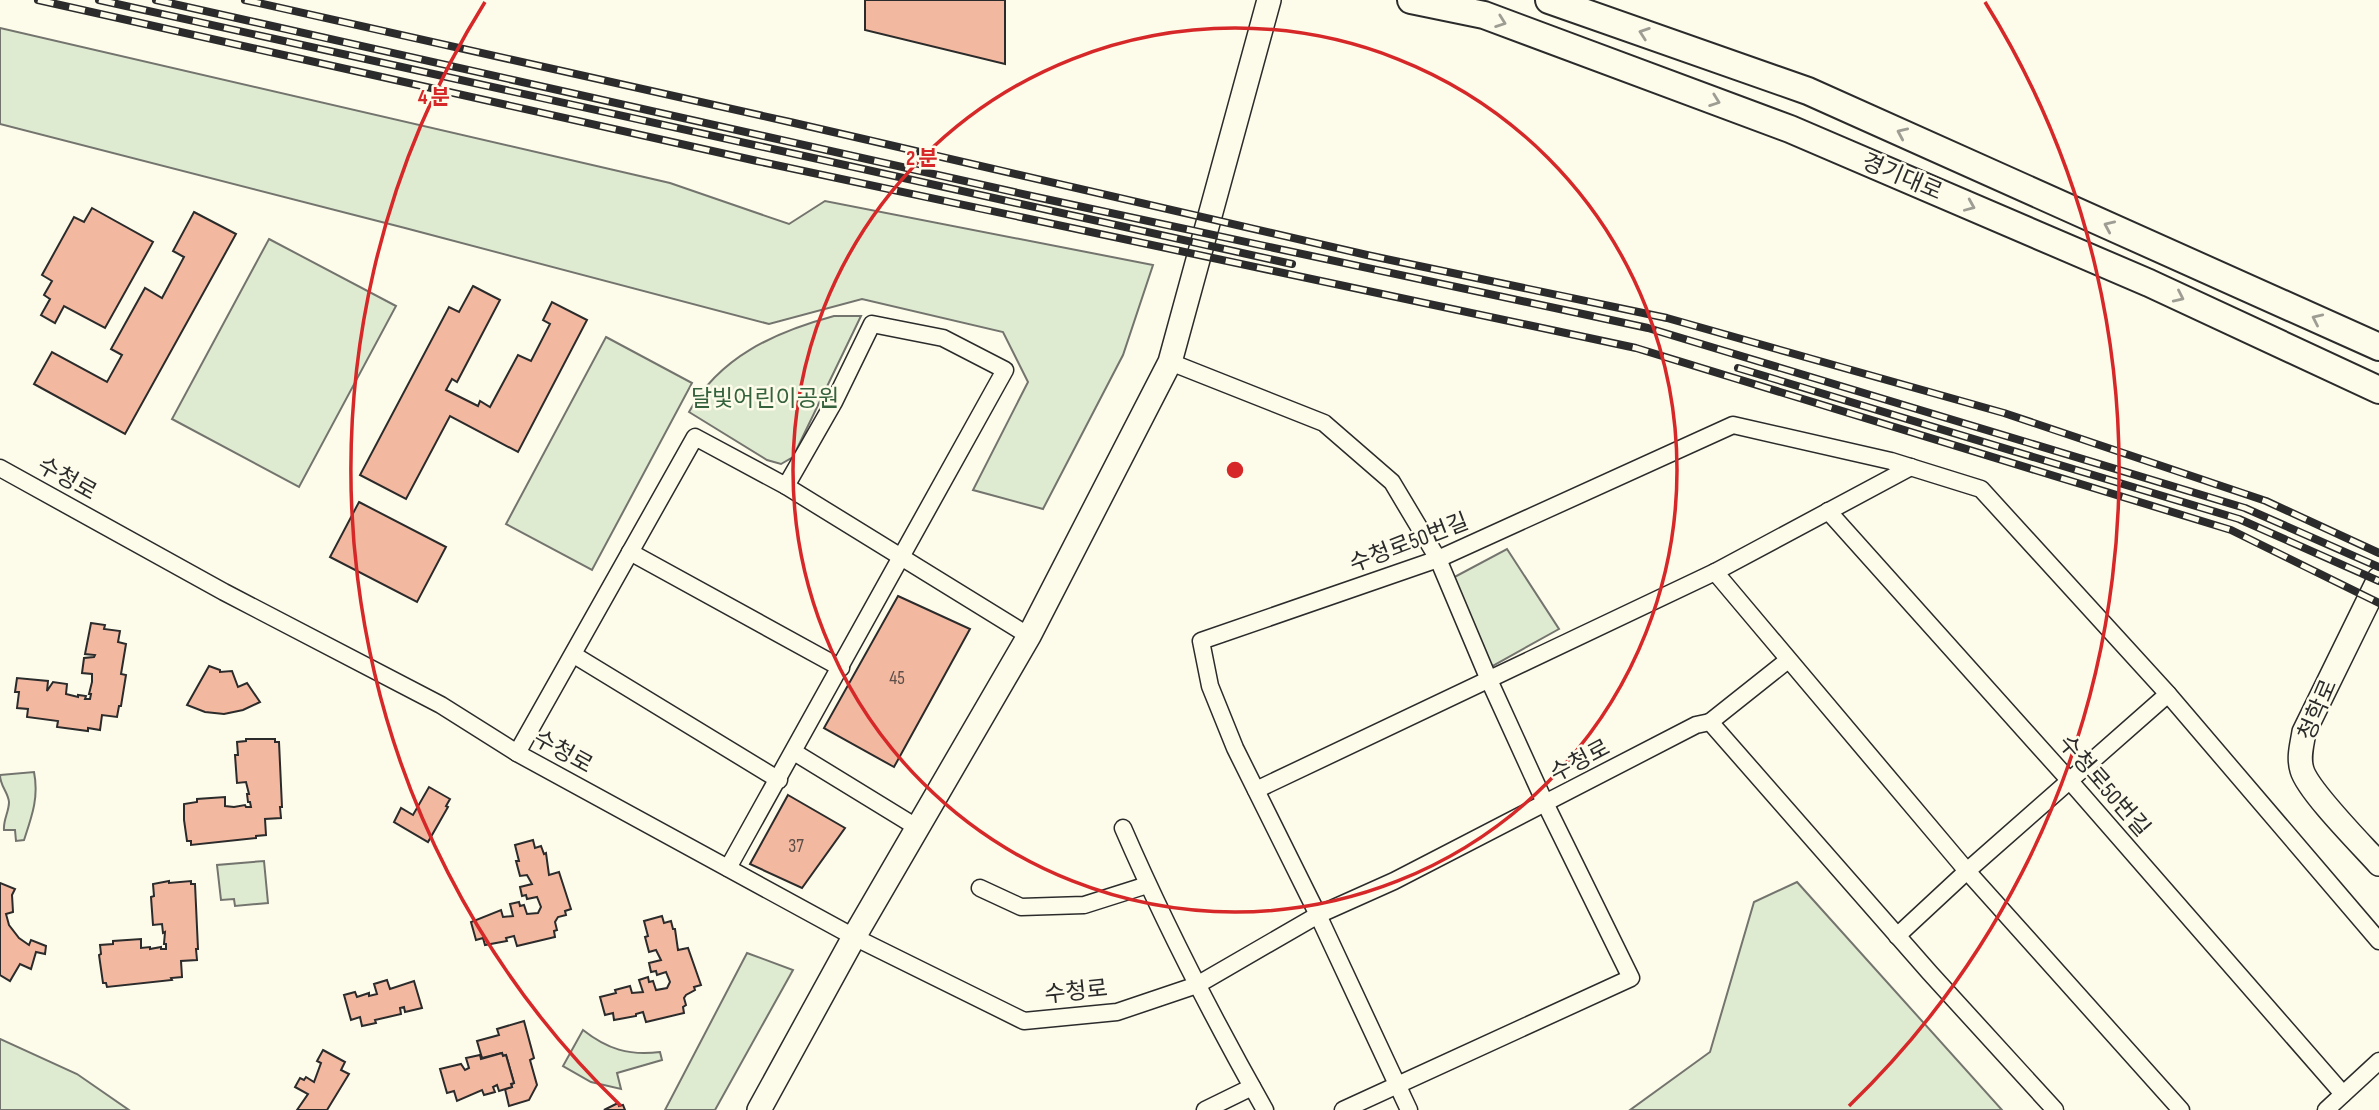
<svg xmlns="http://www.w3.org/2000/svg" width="2379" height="1110" font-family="'Sofia Sans Condensed','Noto Sans KR',sans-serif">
	<rect width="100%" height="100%" fill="#fdfbea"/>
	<!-- green -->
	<g fill="#deebd1" stroke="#74746e" stroke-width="2">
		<path d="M0,28l670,155 119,41 36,-23 328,64 -30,90 -80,154 -70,-19 55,-108 -25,-50 -141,-33 -93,25 -364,-96 -405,-104z"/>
		<path d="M269,239l127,67 -97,181 -127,-68z"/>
		<path d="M834,316h27l-68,141 -12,7 -14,-4 -78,-48c30,-55 86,-80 145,-96z"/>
		<path d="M606,337l86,46 -100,187 -86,-46z"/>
		<path d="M1507,549l52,80 -72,40 -40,-88z"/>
		<path d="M34,772c5,25 -2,44 -10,68l-8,1 -1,-11h-11c-1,-10 5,-18 5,-28 -1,-10 -9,-16 -9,-27z"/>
		<path d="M264,861l4,42 -33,3 -1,-7 -13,1 -4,-35z"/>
		<path d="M1797,882l205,228h-372l80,-58 44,-150z"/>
		<path d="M747,953l46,17 -78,140h-50z"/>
		<path d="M583,1030c24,19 46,26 77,22l2,8 -45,13 4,16 -30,-7 -28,-16z"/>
		<path d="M0,1039l77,35 52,36h-129z"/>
	</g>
	<!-- building -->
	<g fill="#f2b8a0" stroke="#2b2b2b" stroke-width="2">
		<path d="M865,0h140v64l-140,-34z"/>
		<path d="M92,208l61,34 -48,86 -41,-22 -9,17 -14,-8 9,-16 -6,-4 8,-14 -10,-6 32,-58 10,5z"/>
		<path d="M194,212l42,22 -111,200 -91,-50 18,-32 55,30 15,-27 -11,-6 34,-61 17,10 22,-41 -11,-6z"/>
		<path d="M473,286l27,14 -43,82 -5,-3 -6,11 32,16 2,-5 10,6 28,-52 13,6 19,-37 -7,-4 9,-18 35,18 -69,132 -68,-36 -44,83 -46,-24 89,-168 10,5z"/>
		<path d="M359,502l87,45 -29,55 -87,-45z"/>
		<path d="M898,596l72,33 -76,138 -70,-39z"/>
		<path d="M91,623l14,2 -1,4 16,2 -2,11 8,2 -5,30 5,1 -5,31h-2l-2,11 -15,-2 -2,15 -12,-2v3l-31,-4 1,-6 -31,-4 1,-8 -11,-1 2,-16h-4l2,-14 31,3 -1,10 6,-9 14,2 -1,10 12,3v-2l8,1 -1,3h5l1,-5h-2l3,-12v-8l-10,-1 2,-15 10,-1 1,-2 -10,-1z"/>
		<path d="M209,666l11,4v2l12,-1 6,16 9,-4 13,19 -17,8 -19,4 -19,-2 -18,-7z"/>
		<path d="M246,739h29v3h4l3,65h-2l1,11 -16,1 1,16 -10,1v2l-65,7v-4h-4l-3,-21v-16l13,-2v-3l28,-2v9l9,1 11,-2 1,2h5l-1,-5h-2l-1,-8h2l-3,-12 -9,1 -2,-28h3l-1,-13 9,-1z"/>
		<path d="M429,787l21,12 -4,7 2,1 -20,35 -34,-20 7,-14 12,7z"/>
		<path d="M788,795l57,33 -43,60 -52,-24z"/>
		<path d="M533,840l2,8 6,-2 3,8 2,-1 3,22 10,-3 12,37 -6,2 1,4 -8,2 -3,5 2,8 -3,1 1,6 -38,9 -3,-10 -8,2 1,3 -22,4 -2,-7 -7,2 -5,-18 30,-12 2,7 10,-1 -3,-12 9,-2 1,4 4,-1 3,9 11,-1 3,-6 -4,-10 -10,2 -1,-4 -4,1 -2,-9 12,-3 -5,-9 -7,1 -4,-15h3l-4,-16z"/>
		<path d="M169,881v2l22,-2v3h4l3,65h-2l1,11 -16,1 1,16 -11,1 1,2 -65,7 -1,-4h-3l-4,-28 2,-1 -1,-9 13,-1v-3l28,-2v9l9,-1v2l11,-2v2h5v-5h-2l1,-12 -2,1 -1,-9 -9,1 -2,-28 3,-1 -1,-12z"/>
		<path d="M0,883l15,6 -3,6 1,17 -7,2 3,11 10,13 10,7 2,-5 15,6 -1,8 -9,-2 -5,17 -11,-5 -10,17 -10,-6z"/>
		<path d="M662,916l2,7 7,-2 2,8h2l3,21 10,-2 13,37 -7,2 1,3 -9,5 -2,3 2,7 -3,2 1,6 -38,9 -3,-10 -7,2v2l-22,4 -1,-7 -8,2 -5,-18 16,-4 -1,-3 15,-4 2,7 11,-1 -4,-12 9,-3 1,5 4,-1 3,9 11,-2 3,-6 -4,-10 -9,3 -1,-4 -5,1 -2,-9 12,-3 -5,-10 -7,2 -4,-15 3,-1 -4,-15z"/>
		<path d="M387,980l3,9 24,-8 8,27 -17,4 -1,-5 -4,1 1,6 -26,6 1,3 -14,3 -2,-9 -9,3 -7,-25 11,-3 2,5 12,-4v3l8,-2 -3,-10z"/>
		<path d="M524,1021l10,37 -4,2 7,25 -8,15 -20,6 -4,-17 7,-2 -1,-3 3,-1 -8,-28 -3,1 -1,-3 -20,5 -5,-17 22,-6 -2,-6z"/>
		<path d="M323,1050l22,12 -4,8 8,4 -22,36h-30l11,-16 -13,-7 5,-9 4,2 2,-3 8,5 7,-19 -4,-2z"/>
		<path d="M502,1053l1,3 3,-1 8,28 -3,1 1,3 -13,4 -2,-6 -4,2 2,5 -11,3 -2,-5 -25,11 -3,-10 -7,2 -7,-24 21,-5 4,6 4,-2 -3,-10 14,-3 1,4z"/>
		<path d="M618,1103l1,3 4,-1 2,5h-21z"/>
	</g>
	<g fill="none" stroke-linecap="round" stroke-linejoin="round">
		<defs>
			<g id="street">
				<path d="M1170,362l154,61 68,59 46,77 51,121 57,125 85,173 -288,132"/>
				<path d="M0,468l224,124 217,113 76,48 337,184 170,84 93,-9 80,-27 121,-70 76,-34 302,-156 14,-3 220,251 125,137"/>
				<path d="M786,486l243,150"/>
				<path d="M1828,511l241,269 274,314"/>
				<path d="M630,552l211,116"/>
				<path d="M1715,572l252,299 214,239"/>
				<path d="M574,655l205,125"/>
				<path d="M1710,722l78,-62"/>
				<path d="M794,752l124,76"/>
				<path d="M517,753l178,-316 91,49 48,-84 38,-78 71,14 62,32 -277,498"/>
				<path d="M1256,790l459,-218 196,-105"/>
				<path d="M1123,828c42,97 90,190 142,282"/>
				<path d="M980,888l41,19 63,-2 63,-20"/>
				<path d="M1897,936l70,-65 201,-177"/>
				<path d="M1205,1110l47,-23"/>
				<path d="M1409,1110l-91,-195 -83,-167 -25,-62 -9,-45 237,-82 295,-134 158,36 90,28 187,205 211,247"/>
				<path d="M2326,1110l53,-49"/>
			</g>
			<g id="secondary">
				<path d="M2379,579l-75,153c-2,13 -6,25 -2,38 6,21 60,75 77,94"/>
				<path d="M759,1110l95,-173 175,-301 141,-274 99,-362"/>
			</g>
			<g id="primary">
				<path d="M1411,0l73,15 306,114 359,154 230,107"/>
				<path d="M1549,0l259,91 571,256"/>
			</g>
		</defs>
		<!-- street casing -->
		<use href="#street" stroke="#2b2b2b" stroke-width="19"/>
		<!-- secondary casing -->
		<use href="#secondary" stroke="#2b2b2b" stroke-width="26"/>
		<!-- primary casing -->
		<use href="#primary" stroke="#2b2b2b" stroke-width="30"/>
		<!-- street -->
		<use href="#street" stroke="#fdfbea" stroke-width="16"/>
		<!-- secondary -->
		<use href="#secondary" stroke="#fdfbea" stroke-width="23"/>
		<!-- primary -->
		<use href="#primary" stroke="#fdfbea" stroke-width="26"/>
		<defs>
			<g id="rail">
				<path d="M38,0l719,161 879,187 595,182 148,73"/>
				<path d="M99,0l1193,264"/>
				<path d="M156,0l880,197 612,131 597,180 134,59"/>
				<path d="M245,0l545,122 577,133 300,63 337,95 262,88 113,52"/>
				<path d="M1738,368l501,151 140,62"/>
			</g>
		</defs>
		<!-- rail casing -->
		<use href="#rail" stroke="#2b2b2b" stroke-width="8"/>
		<!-- rail -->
		<use href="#rail" stroke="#fdfbea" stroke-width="5" stroke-dasharray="16" stroke-linecap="butt"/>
	</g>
	<!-- one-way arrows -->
	<defs><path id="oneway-chevron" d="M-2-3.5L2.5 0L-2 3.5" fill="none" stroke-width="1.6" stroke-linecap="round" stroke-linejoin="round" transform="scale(1.75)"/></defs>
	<g stroke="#9e9d94">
		<use href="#oneway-chevron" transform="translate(1501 22) rotate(20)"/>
		<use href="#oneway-chevron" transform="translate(1644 33) rotate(-161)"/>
		<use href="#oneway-chevron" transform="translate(1715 101) rotate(20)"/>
		<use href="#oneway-chevron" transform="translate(1902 133) rotate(-156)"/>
		<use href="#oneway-chevron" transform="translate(1970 206) rotate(23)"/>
		<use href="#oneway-chevron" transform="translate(2109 226) rotate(-156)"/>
		<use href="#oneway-chevron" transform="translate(2179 297) rotate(25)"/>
		<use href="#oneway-chevron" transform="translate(2317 319) rotate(-155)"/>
	</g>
	<!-- distance rings -->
	<g fill="none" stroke="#d62828" stroke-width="3.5">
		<circle cx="1235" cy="470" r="442"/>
		<path d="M621 1106A884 884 0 0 1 485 2M1985 2A884 884 0 0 1 1849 1106"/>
	</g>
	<g text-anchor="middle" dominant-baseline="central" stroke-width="5" stroke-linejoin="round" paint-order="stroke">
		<!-- number labels -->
		<g font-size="19" fill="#5d4e48">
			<text x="897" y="678">45</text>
			<text x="796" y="846">37</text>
		</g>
		<!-- street labels -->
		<g font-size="23" fill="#2b2b2b" stroke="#fdfbea">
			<text transform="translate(1902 177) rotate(23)">경기대로</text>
			<text transform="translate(67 479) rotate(29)">수청로</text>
			<text transform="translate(1409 543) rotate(-21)">수청로50번길</text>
			<text transform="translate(2318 710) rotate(-67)">청학로</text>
			<text transform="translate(563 752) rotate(29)">수청로</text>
			<text transform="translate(1580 761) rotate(-28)">수청로</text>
			<text transform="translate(2104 786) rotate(49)">수청로50번길</text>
			<text transform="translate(1076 992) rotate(-6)">수청로</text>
		</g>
		<!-- park labels -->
		<g font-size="23" fill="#34623c" stroke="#fdfbea">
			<text x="765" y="399">달빛어린이공원</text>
		</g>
	</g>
	<circle cx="1235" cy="470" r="10" fill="#d62828" stroke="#fdfbea" stroke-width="3.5"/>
	<g font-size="21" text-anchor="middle" font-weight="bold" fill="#d62828" stroke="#fdfbea" stroke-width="5" stroke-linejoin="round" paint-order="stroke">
		<text x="434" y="104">4 분</text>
		<text x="922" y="165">2 분</text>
	</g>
</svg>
